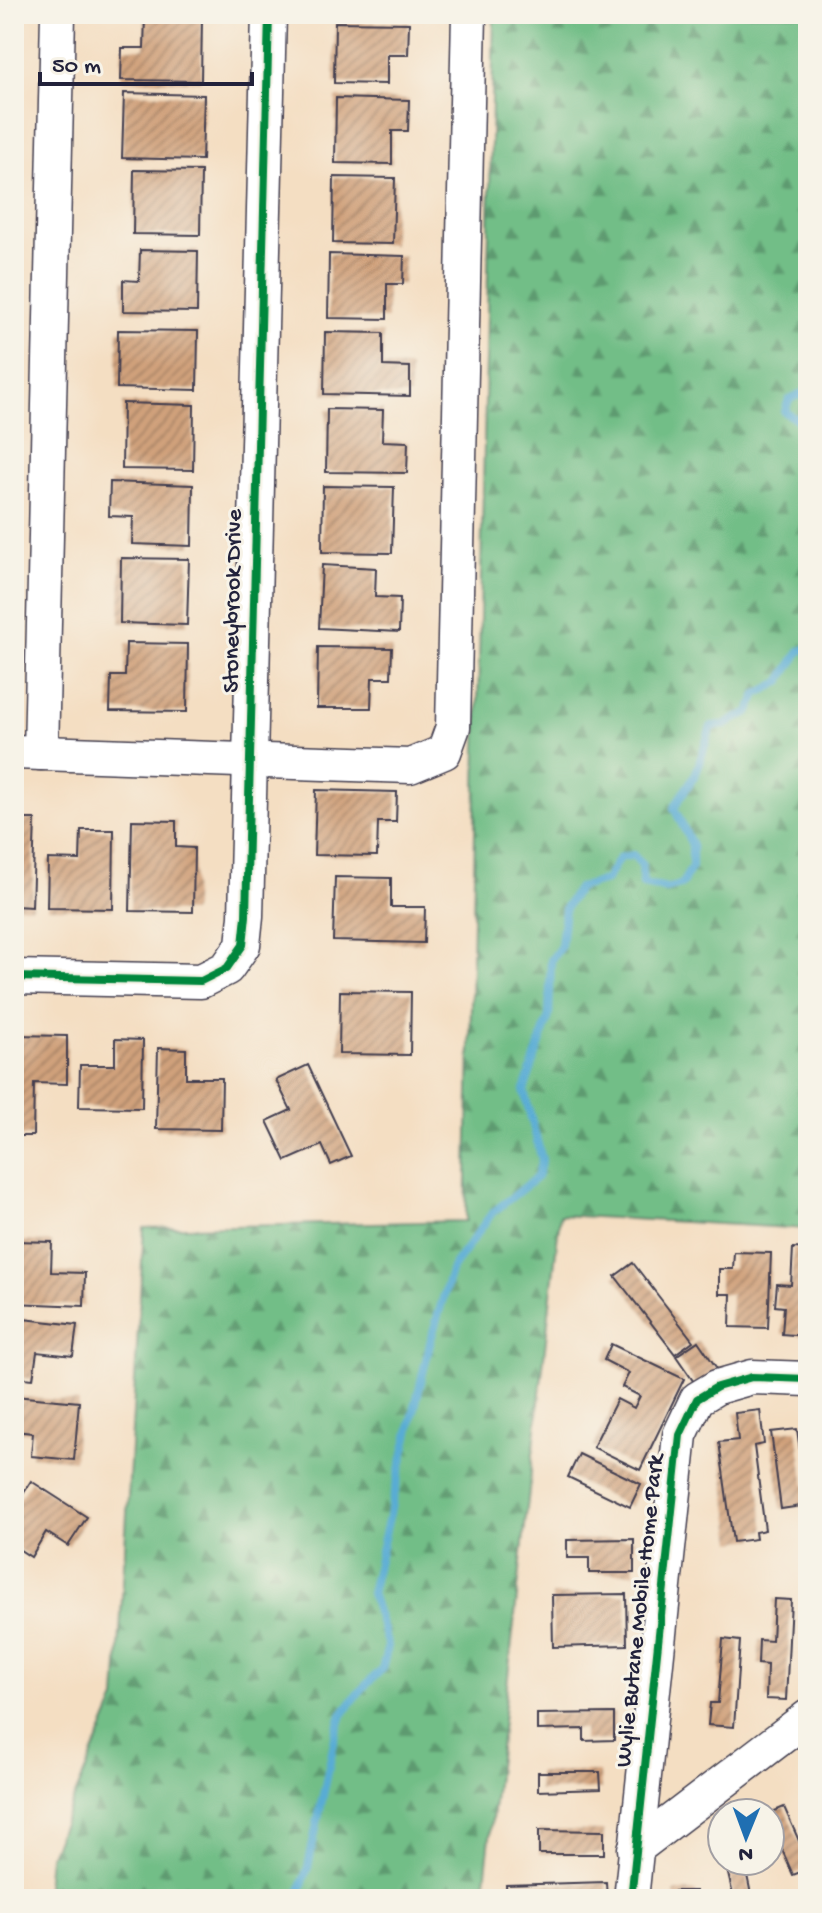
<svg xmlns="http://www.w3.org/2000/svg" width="822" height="1913" font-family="'Gochi Hand',sans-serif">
	<defs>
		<pattern id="forest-firs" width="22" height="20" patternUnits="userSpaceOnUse" patternTransform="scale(2)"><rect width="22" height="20" fill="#72be87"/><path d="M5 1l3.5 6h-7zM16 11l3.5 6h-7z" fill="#5d9a70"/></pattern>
		<pattern id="building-hatch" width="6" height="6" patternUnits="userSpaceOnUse" patternTransform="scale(2)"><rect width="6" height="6" fill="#d0a17b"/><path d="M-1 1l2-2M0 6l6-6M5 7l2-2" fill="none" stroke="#a88366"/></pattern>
	</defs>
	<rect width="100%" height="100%" fill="#f7f3e8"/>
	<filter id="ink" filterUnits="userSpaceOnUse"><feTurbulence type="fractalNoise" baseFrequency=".0125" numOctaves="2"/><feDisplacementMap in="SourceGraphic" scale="16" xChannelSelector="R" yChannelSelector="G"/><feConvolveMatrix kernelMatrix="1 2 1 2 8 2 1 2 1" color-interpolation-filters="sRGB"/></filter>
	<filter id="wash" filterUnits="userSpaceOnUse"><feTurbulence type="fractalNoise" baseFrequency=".006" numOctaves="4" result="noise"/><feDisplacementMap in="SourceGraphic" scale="32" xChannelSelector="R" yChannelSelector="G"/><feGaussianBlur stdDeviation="1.8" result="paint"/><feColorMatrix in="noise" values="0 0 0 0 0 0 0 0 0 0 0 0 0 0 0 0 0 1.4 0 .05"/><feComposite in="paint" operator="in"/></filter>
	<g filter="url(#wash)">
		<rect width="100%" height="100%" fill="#f4dec2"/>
		<!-- forest -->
		<path fill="url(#forest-firs)" stroke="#4a7061" stroke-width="2" d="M494,14h314v1215l-248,-14 -77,684h-438l4,-42 67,-158 28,-471 322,-7z"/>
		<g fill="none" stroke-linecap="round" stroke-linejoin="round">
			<!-- stream -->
			<g stroke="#59acd4" stroke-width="8">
				<path d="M808,391l-19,8 -4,13 23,14"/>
				<path d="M290,1899l9,-5 9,-27 28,-134 6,-18 18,-24 22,-22 6,-23 -17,-53 60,-254 21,-71 40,-55 45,-36 5,-17 -18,-69 25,-75 2,-56 10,-14 4,-38 13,-20 28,-8 13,-22 14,-3 9,10 1,19 24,5 14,-4 11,-18v-22l-18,-37 22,-35 15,-46 13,-2 25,-13 8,-18 23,-12 20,-31 8,-3"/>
			</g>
		</g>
		<g id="blocks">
			<!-- building -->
			<g fill="url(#building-hatch)">
				<path d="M145,16l57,1 -1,64 -80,-1 1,-32h22z"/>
				<path d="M335,22l74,1 -1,32h-21v29l-53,-1z"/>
				<path d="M124,93l80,2 -2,65 -80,-2z"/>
				<path d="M336,98l73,2 -1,31h-16v33l-57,-1z"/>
				<path d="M134,170l67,1 -1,64 -67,-1z"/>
				<path d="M334,177l61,1 -2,66 -60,-1z"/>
				<path d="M140,250l58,1 -1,61 -74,-1v-31l16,1z"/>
				<path d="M329,254l75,2 -1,28h-16v35l-59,-1z"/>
				<path d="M118,330l80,1 -1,59 -80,-2z"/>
				<path d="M325,332l58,1v33l27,1v29l-86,-2z"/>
				<path d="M123,403l71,2 -1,65 -71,-1z"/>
				<path d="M327,409l56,1 -1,31 26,1 -1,31 -81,-1z"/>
				<path d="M110,482l83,3 -1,61 -60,-2 1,-27 -24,-1z"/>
				<path d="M323,486l71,1 -2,66 -70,-1z"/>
				<path d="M121,558l68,1 -2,66 -67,-2z"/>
				<path d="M322,565l54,3 -1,29 25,1 -1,34 -80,-4z"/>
				<path d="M126,643l62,1 -1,68 -77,-1 1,-35h14z"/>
				<path d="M318,647l74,1 -1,30h-19l-1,30h-54z"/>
				<path d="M316,790l81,2 -1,30h-18l-1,34 -63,-1z"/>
				<path d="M14,819h21l-3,88 -18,-1z"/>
				<path d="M132,820l44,1v26l18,1 -1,64 -63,-1z"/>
				<path d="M81,830h33l-1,79 -66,-1 1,-49 32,1z"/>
				<path d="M335,877l56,1v29h34l-1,36 -91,-2z"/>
				<path d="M340,991l71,1 -1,63 -71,-1z"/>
				<path d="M14,1035l53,1v48l-33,-1 -1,53h-19z"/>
				<path d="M115,1039l28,1 -1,68 -63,-1 1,-42h35z"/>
				<path d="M158,1048l28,1v29h36l-1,52 -65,-1z"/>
				<path d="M308,1065l43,91 -20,9 -9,-20 -36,16 -19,-40 24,-11 -15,-30z"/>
				<path d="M14,1241l38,1 -1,30 34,1 -1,33 -70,-3z"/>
				<path d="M793,1248l15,1v55l-2,32 -24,-2 2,-27 -9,-1 2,-22 14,1z"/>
				<path d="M734,1252l37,1 -3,75 -38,-1 1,-33h-12v-25h14z"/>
				<path d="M633,1263l60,78 -18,13 -60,-78z"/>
				<path d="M14,1318l63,7 -4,31 -36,-4 -4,27 -19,-2z"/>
				<path d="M698,1341l20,29 -22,15 -20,-29z"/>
				<path d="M611,1344l73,35 -44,91 -47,-23 24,-48 17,9 6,-12 -18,-9 7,-14 -25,-13z"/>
				<path d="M14,1396l65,6 -5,58 -43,-4 2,-23 -19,-2z"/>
				<path d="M760,1410l4,34 -10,2 11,84 -10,2 1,7 -23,3 -14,-100 19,-2 -3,-27z"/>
				<path d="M797,1429l8,57 3,-1v20l-27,4 -10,-77z"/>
				<path d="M579,1454l62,30 -11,23 -62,-30z"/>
				<path d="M31,1481l56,36 -19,29 -22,-14 -15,25 -17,-11v-39z"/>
				<path d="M634,1539v34h-45v-15h-22v-18z"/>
				<path d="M626,1594l1,51 -74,2 -1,-52z"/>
				<path d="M774,1599l17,1 -5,100 -20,-1 1,-34 -9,-1 1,-24 13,1z"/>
				<path d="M723,1639l17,2 -6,86 -26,-2 2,-22h8z"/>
				<path d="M614,1713v27l-30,1v-12l-47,1v-16z"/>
				<path d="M538,1772h62l1,17 -63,2z"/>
				<path d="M784,1807l24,54v8l-15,6 -23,-53v-9z"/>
				<path d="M539,1830l65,1v23h-65z"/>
				<path d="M725,1861h19l8,38h-18z"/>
				<path d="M606,1882l1,17h-100l-1,-14z"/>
				<path d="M674,1891h22v8h-21z"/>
			</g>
		</g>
	</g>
	<g filter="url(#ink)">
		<use href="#blocks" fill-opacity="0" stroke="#423e4f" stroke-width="2"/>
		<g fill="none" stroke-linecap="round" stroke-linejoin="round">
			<defs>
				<g id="minor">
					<path d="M14,752l396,14 34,-14 9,-25 16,-713"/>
					<path d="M41,753l17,-739"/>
					<path d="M14,977l187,4 26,-13 16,-23 3,-29 23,-902"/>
					<path d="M635,1849l173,-132"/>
					<path d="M631,1899l49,-464 17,-36 20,-12 35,-10 56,2"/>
				</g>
			</defs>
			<!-- minor casing -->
			<use href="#minor" stroke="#423e4f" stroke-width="37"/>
			<!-- minor -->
			<use href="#minor" stroke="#fff" stroke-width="34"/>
			<defs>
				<g id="cycleway">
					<path d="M14,977l187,4 26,-13 16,-23 3,-29 23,-902"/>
					<path d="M631,1899l49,-464 17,-36 20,-12 35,-10 56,2"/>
				</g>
			</defs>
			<!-- cycleway casing -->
			<use href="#cycleway" stroke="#f7f3e8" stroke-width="13"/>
			<!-- cycleway -->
			<use href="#cycleway" stroke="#00873e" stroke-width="8"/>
		</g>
	</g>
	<g text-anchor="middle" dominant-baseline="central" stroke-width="6" stroke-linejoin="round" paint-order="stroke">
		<!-- street labels -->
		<g font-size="24" fill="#22223b" stroke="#f7f3e8">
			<text transform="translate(234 601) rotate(-89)">Stoneybrook Drive</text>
			<text transform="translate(641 1611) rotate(-84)">Wylie Butane Mobile Home Park</text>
		</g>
	</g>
	<!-- margin -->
	<rect width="822" height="1913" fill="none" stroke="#f7f3e8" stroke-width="48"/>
	<!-- north arrow -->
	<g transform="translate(746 1837) rotate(181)"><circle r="38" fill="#f7f3e8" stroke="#a29fa3" stroke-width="2"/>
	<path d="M0-6L14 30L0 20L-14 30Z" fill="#1f6fb2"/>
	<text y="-12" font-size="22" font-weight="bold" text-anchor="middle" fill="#22223b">N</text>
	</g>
	<!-- scale -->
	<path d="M40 72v12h212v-12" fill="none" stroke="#22223b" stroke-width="4"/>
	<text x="52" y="72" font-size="24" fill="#22223b" stroke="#f7f3e8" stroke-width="6" paint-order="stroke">50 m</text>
</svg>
